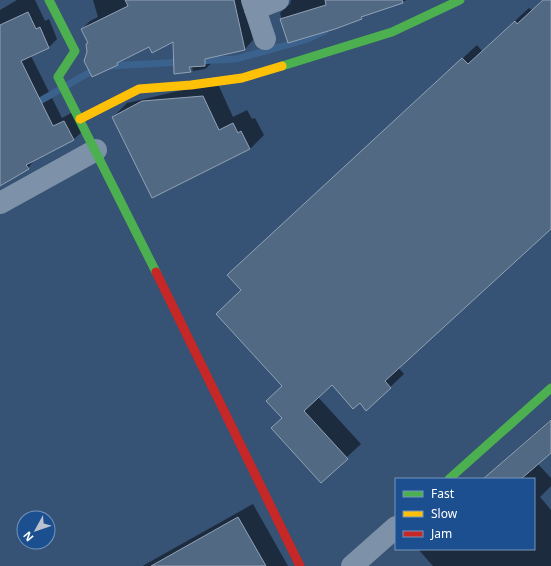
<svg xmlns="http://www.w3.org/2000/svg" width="551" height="566" font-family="'Noto Sans',sans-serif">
	<rect width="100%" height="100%" fill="#365274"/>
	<!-- shadow -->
	<g fill="#0007">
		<path d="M17,0h18l10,21 4,-2 8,20 -9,9 -17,8 31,62 11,-6 10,19 -9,8 -38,19 -8,10 -28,17v-175z"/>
		<path d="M93,0h64l-8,46 -26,13 -6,5 -29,-12 1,-10 -7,-13 8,-8 8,-4z"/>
		<path d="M175,0h69l9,40 -8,9 -32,7 1,5 -9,8 -12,2z"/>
		<path d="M291,0h116l-43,15 -3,3 -73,23 -8,-28 10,-9z"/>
		<path d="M543,0h8v230l-1,-2 -152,139 6,7 -37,35 -7,-7 -28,-18 -14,13 43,47 -40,37 -38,-64v-31l-41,-96 -14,-15 249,-230 5,6 47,-43 3,2z"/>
		<path d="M217,82l16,35 14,-7 5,9 3,-1 9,17 -14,14 -98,48 -39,-80 14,-14z"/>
		<path d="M551,419v32l-14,12 14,15v8l-11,11 11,13v56h-118l-15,-17h116v-70h-51z"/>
		<path d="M253,504l35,62h-145l3,-2z"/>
	</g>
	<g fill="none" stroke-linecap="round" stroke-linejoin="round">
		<!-- stream -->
		<g stroke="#3b618d" stroke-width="7">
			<path d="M197,61l39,-2 69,-19 20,-9"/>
			<path d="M109,66l73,-4"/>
			<path d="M33,105l64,-37"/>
		</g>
	</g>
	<!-- building -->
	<g fill="#526984" stroke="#92a2b6">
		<path d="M125,0h109l11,50 -40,9v7l-16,1 2,5 -17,2 -1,-32 -21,11 -3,-6 -32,16 1,2 -26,12 -8,-16 3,-9 -1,-8 2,-1 -7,-14 47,-23z"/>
		<path d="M325,0h77l1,3 -42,14 1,2 -27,10 -47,14 -8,-24 46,-14z"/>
		<path d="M543,0h8v229l-166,152 6,7 -25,23 -6,-8 -7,6 -21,-24 -28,26 44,48 -27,24 -50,-55 11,-10 -16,-17 16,-15 -66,-72 25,-24 -14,-15 235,-217 6,6 47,-43 2,3z"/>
		<path d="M28,12l8,17 4,-2 9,21 -28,13 32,65 11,-5 10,19 -48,25 3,4 -29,17v-161z"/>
		<path d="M203,96l16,34 14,-7 5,10 3,-2 9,18 -98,49 -40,-81 30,-16z"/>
		<path d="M551,420v33l-30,26h-38z"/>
		<path d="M238,517l28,49h-115z"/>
	</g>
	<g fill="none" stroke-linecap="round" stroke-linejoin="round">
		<!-- street -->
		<g stroke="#7d92a8" stroke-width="22">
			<path d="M252,0l13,39"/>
			<path d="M255,9l23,-9"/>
			<path d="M0,203l96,-53"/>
			<path d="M352,566l44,-39"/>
		</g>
		<!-- fast -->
		<g stroke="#4caf50" stroke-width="9">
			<path d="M49,0l26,51 -17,26 98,195"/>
			<path d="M282,66l110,-34 68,-32"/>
			<path d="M449,479l102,-91"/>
		</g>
		<!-- slow -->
		<path stroke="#ffc107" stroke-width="9" d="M80,119l59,-30 52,-4 51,-7 40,-12"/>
		<!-- jam -->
		<path stroke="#c62828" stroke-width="9" d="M156,272l144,294"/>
	</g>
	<!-- legend -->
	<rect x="395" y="478" width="140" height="72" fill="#1b4f8f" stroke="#7695bc"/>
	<rect x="403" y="491" width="20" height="6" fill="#4caf50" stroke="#7695bc"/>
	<text x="431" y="498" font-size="12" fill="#ffffff">Fast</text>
	<rect x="403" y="511" width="20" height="6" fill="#ffc107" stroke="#7695bc"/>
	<text x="431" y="518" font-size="12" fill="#ffffff">Slow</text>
	<rect x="403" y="531" width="20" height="6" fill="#c62828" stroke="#7695bc"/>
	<text x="431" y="538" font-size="12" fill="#ffffff">Jam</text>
	<!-- north arrow -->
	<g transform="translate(36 530) rotate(230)"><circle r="19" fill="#1b4f8f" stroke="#7695bc"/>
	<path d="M0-3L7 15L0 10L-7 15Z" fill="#b9c2ce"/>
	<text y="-6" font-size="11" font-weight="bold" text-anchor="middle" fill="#ffffff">N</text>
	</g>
</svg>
